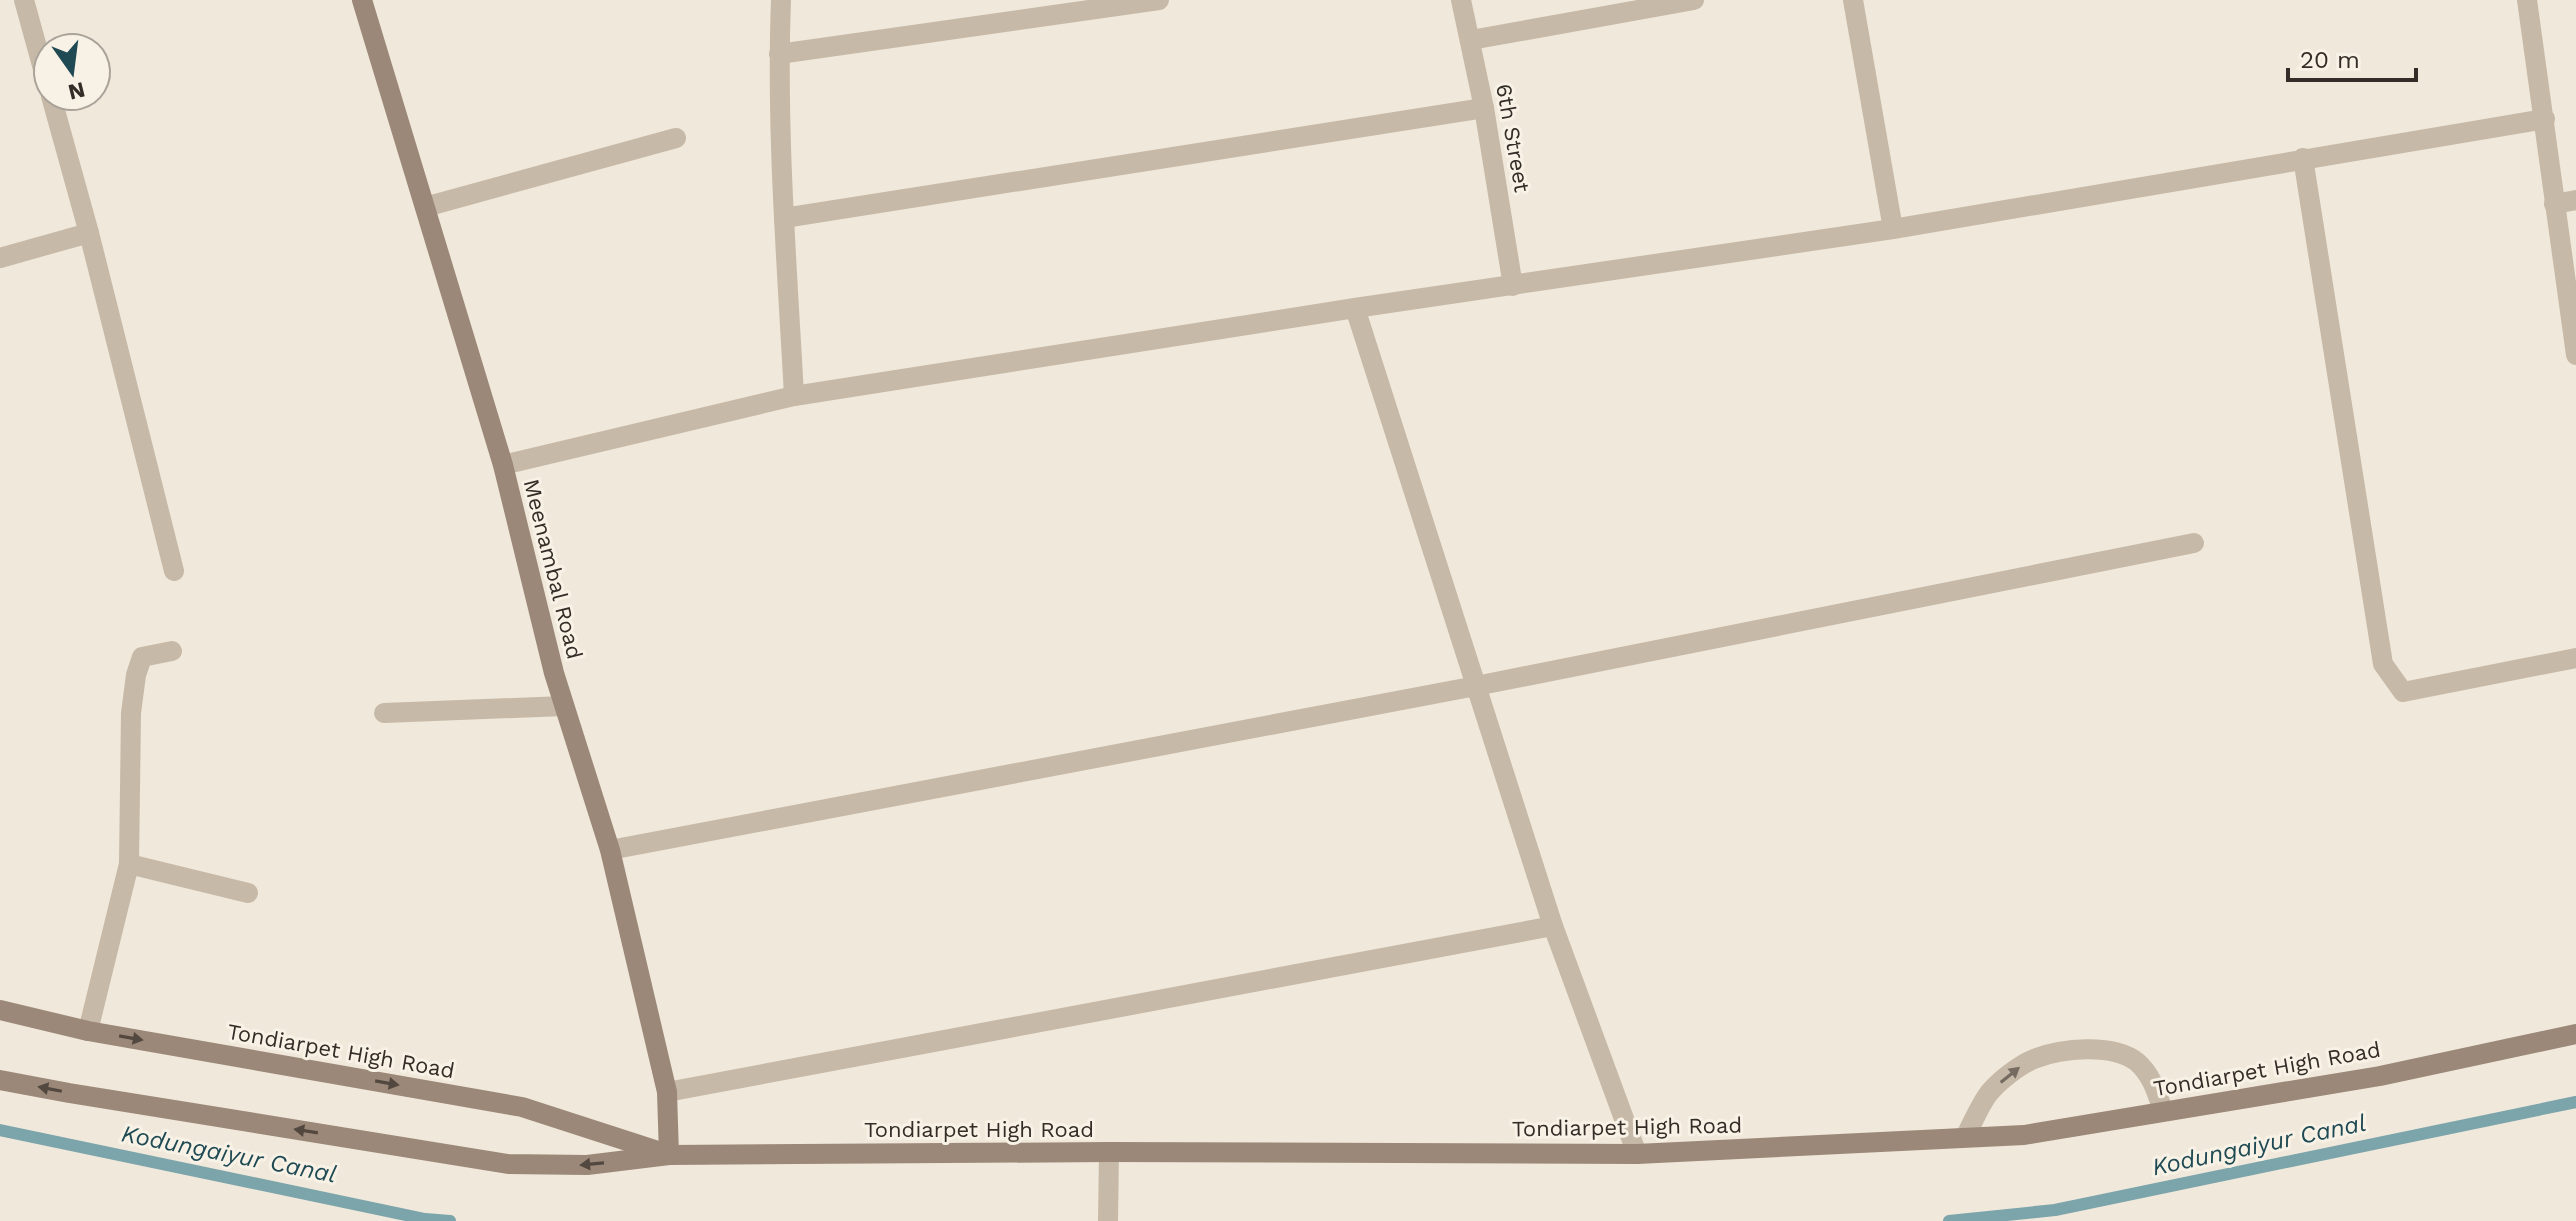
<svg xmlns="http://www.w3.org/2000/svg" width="2576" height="1221" font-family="'Work Sans',sans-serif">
	<rect width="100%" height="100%" fill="#f0e8da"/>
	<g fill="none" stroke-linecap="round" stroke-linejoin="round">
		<!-- stream -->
		<g stroke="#7ba4ab" stroke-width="12">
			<path d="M0,1130l425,89 25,2"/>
			<path d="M1949,1221l106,-11 521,-108"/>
		</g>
		<!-- lane -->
		<g stroke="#c7b9a7" stroke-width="20">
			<path d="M1965,1137c8,-14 14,-31 24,-44 10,-12 30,-28 45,-34 27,-11 79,-16 103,3 15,13 20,31 26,49"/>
			<path d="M1108,1221l1,-69"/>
		</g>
		<!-- street -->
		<g stroke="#c7b9a7" stroke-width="20">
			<path d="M24,0l24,87"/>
			<path d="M781,0c-5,132 6,264 13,396"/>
			<path d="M1461,0l23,108 29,178"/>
			<path d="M1853,0l40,229"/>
			<path d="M2527,0l49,355"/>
			<path d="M1471,40l223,-40"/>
			<path d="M779,54l380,-54"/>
			<path d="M51,96l38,137 85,338"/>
			<path d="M2303,158l80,506 20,28 173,-34"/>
			<path d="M2554,204l22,-4"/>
			<path d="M425,207l251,-69"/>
			<path d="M784,218l700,-110"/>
			<path d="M0,258l89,-25"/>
			<path d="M1355,308l198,618 84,228"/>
			<path d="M503,465l291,-69 561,-88 538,-79 652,-110"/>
			<path d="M384,713l180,-7"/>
			<path d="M610,850l866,-164 718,-143"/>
			<path d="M129,864l119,29"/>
			<path d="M88,1031l41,-167 2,-151 5,-38 6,-18 30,-6"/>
			<path d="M667,1092l886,-166"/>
		</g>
		<!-- secondary -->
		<g stroke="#9b8878" stroke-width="20">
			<path d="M362,0l141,465 51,208 56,177 57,242 2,63"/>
			<path d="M0,1010l88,21 434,76 139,45"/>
			<path d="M0,1080l69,13 439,71 79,1 82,-10 440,-3 528,2 387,-19 356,-59 196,-42"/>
		</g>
	</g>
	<!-- one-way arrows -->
	<defs><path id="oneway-solid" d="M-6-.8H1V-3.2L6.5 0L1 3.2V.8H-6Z" transform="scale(2)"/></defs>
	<g fill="#53483f">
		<use href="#oneway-solid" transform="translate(131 1038) rotate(10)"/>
		<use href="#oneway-solid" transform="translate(387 1083) rotate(10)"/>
		<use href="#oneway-solid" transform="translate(50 1089) rotate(-169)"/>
		<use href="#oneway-solid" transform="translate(306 1131) rotate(-171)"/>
		<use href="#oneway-solid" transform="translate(592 1164) rotate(175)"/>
	</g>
	<use fill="#766b61" href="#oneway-solid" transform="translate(2010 1075) rotate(-39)"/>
	<g text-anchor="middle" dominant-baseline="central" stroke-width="6" stroke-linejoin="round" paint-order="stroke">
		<!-- street labels -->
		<g font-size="22" fill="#342c27" stroke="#f8f2e6">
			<text transform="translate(1513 138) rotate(80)">6th Street</text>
			<text transform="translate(553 569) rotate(76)">Meenambal Road</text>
			<text transform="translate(341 1051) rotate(10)">Tondiarpet High Road</text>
			<text transform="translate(2267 1069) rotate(-10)">Tondiarpet High Road</text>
			<text transform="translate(1627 1127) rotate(-1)">Tondiarpet High Road</text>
			<text x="979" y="1129">Tondiarpet High Road</text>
		</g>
		<!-- water labels -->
		<g font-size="24" font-style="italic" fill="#1f4a53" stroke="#f8f2e6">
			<text transform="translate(2259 1145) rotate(-12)">Kodungaiyur Canal</text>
			<text transform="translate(229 1154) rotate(11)">Kodungaiyur Canal</text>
		</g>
	</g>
	<!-- north arrow -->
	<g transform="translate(72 72) rotate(166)"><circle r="38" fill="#f8f2e6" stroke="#aaa39a" stroke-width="2"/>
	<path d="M0-6L14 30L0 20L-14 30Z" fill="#1f4a53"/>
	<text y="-12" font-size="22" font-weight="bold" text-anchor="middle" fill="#342c27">N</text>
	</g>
	<!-- scale -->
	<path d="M2288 68v12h128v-12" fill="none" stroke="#342c27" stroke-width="4"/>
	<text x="2300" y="68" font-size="24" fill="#342c27" stroke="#f8f2e6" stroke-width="6" paint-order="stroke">20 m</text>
</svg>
